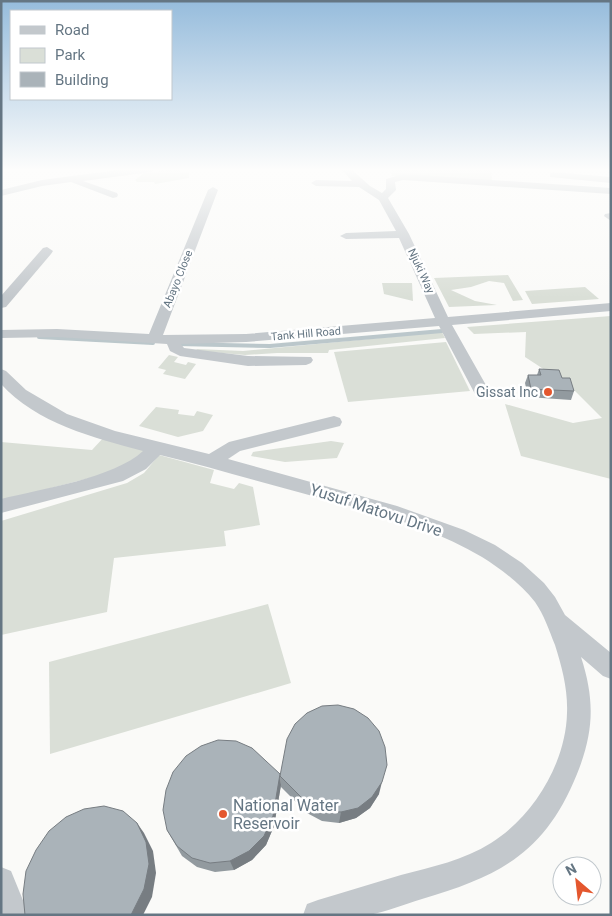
<svg xmlns="http://www.w3.org/2000/svg" width="612" height="916" font-family="Roboto,sans-serif">
	<rect width="100%" height="100%" fill="#fafaf8"/>
	<!-- green -->
	<g fill="#dadfd7">
		<path d="M173,169l16,4v5l-34,6 -1,-2h-17l-2,-2 9,-7z"/>
		<path d="M393,169h98l1,12 -101,-5z"/>
		<path d="M508,275l15,25 -10,1 -9,-18 -15,-2 -18,6 -20,3 24,11 22,4 -48,2 -15,-29z"/>
		<path d="M382,283h30l1,18 -29,-7z"/>
		<path d="M585,287l14,12 -67,5 -7,-13z"/>
		<path d="M611,316v163l-90,-23 -16,-52 68,19 29,-5 -31,-31 -46,-30 1,-25 -52,2 -7,-7z"/>
		<path d="M442,332l3,6 -116,12 -1,3h-51l-32,2 -46,-4 -3,-2 47,2z"/>
		<path d="M446,342l24,49 -122,11 -14,-50z"/>
		<path d="M169,355l9,2 -4,5 12,3 2,-3 8,2 -11,15 -22,-5 3,-4 -8,-2z"/>
		<path d="M156,407l23,3 -1,4 16,2 3,-5 16,4 -10,16 -25,6 -39,-11z"/>
		<path d="M105,436l41,14 -18,18 -127,33v-59l91,8z"/>
		<path d="M331,441l13,2 -7,15 -52,4 -34,-6 2,-4z"/>
		<path d="M159,455l55,15 -4,13 24,6 5,-6 14,4 7,38 -36,6 2,15 -112,12 -7,54 -106,23v-114l126,-38 17,-10z"/>
		<path d="M268,604l23,79 -241,71 -1,-92z"/>
	</g>
	<g fill="none" stroke-linecap="round" stroke-linejoin="round">
		<!-- stream -->
		<g stroke="#bbc7cb" stroke-width="4">
			<path d="M39,337l114,6"/>
			<path d="M177,344l93,2 172,-15"/>
		</g>
		<!-- minor -->
		<g fill="#c3c8cc" fill-rule="evenodd">
			<path d="M125,169h30l-4,3 -68,9 34,12 1,2 -1,2 -4,1 -42,-16 -29,4 -41,10v-6l41,-10z"/>
			<path d="M341,169h10l19,17 12,7 4,-4v-10l17,-5 208,14v6l-208,-14 -8,2 1,8 -8,8 21,36 39,83 163,-14v8l-159,14 39,69 -2,4h-12l-2,-4 -36,-68 -193,16 -65,2 3,4 64,8 63,1 2,3 -2,3 -5,2 -58,1 -68,-10 -10,-5 -3,-7 -110,-7 -56,1v-8l56,-1 92,5 59,-144 5,-3 5,3 -55,145 83,-1 189,-16 -36,-80 -53,1 -6,-3 6,-3 50,-2 -17,-31 -20,-13 -43,-1 -5,-3 5,-3 36,1z"/>
			<path d="M553,172l58,5v6l-61,-6v-4z"/>
			<path d="M611,213v8l-7,-5 1,-2z"/>
			<path d="M47,247l6,4 -2,3 -45,53 -5,1v-12l42,-48z"/>
			<path d="M1,369l5,2 20,19 41,24 48,17 94,23 20,-12 105,-26 6,2 2,4 -2,4 -100,25 -12,8 169,47 67,24 31,15 27,18 22,20 11,14 10,18 46,38v26l-8,-3 -22,-19c14,43 13,75 -4,117 -32,79 -77,102 -155,125 -17,5 -36,13 -54,16 -21,1 -44,0 -65,0l4,-11 11,-4c28,-8 55,-17 83,-25 31,-8 63,-15 90,-32 42,-26 75,-80 76,-130 1,-23 -5,-46 -12,-68 -6,-15 -11,-30 -20,-43 -14,-18 -34,-33 -53,-45 -55,-33 -122,-48 -184,-65 -46,-12 -91,-26 -138,-37l-14,14 -23,12 -122,32v-14c40,-10 113,-21 142,-48 -49,-13 -107,-28 -142,-67z"/>
			<path d="M1,867l10,4 18,44h-28z"/>
		</g>
	</g>
	<!-- wall -->
	<g fill="#929a9f">
		<path d="M539,369l23,9 12,13 -3,9 -43,-3 -3,-14 3,-8h9z"/>
		<path d="M280,776l99,18 -9,14 -14,10 -17,5 -17,-2 -15,-8 -26,-26z"/>
		<path d="M281,785l-7,41 -8,19 -14,15 -18,10 -19,2 -18,-5 -15,-11 -15,-26z"/>
	</g>
	<!-- shaded-wall -->
	<g fill="#777d82">
		<path d="M280,774l1,11 -7,41 -8,19 -14,15 -18,10 -4,-9z"/>
		<path d="M382,782l-3,12 -9,14 -14,10 -17,5 2,-11z"/>
		<path d="M137,823l7,10 9,18 3,22 -4,24 -9,18h-12z"/>
	</g>
	<!-- building -->
	<g fill="#aab3b9" stroke="#777d82">
		<path d="M539,369l20,1 3,8h8l4,13 -43,-2 -3,-14h13z"/>
		<path d="M338,705l16,4 14,9 11,13 6,16 2,18 -5,17 -10,15 -14,11 -17,4 -18,-1 -16,-8 -27,-27 7,-37 8,-15 12,-11 15,-7z"/>
		<path d="M218,740l18,1 16,7 28,26 -7,42 -9,20 -15,15 -19,10 -20,2 -18,-5 -15,-12 -10,-16 -4,-20 3,-20 7,-18 13,-16 15,-10z"/>
		<path d="M104,806l19,5 14,12 9,19 3,22 -5,25 -13,26h-106l-2,-21 3,-23 10,-21 13,-19 17,-14 18,-8z"/>
	</g>
	<!-- sky -->
	<linearGradient id="sky" x2="0" y2="1"><stop stop-color="#96bcdc"/><stop offset="0.57" stop-color="#fdfdfc"/><stop offset="1" stop-color="#fdfdfc" stop-opacity="0"/></linearGradient>
	<rect width="612" height="298" fill="url(#sky)"/>
	<!-- markers -->
	<g fill="#e4572e" stroke="#fff" stroke-width="2">
		<circle cx="548" cy="392" r="5"/>
		<circle cx="223" cy="814" r="5"/>
	</g>
	<g text-anchor="middle" dominant-baseline="central" stroke-width="5" stroke-linejoin="round" paint-order="stroke">
		<!-- far-street labels -->
		<g font-size="11" fill="#657683" stroke="#fff">
			<text transform="translate(421 271) rotate(65)">Njuki Way</text>
			<text transform="translate(178 279) rotate(-68)">Abayo Close</text>
			<text transform="translate(306 334) rotate(-5)">Tank Hill Road</text>
		</g>
		<!-- poi labels -->
		<g font-size="14" fill="#657683" stroke="#fff" text-anchor="end">
			<text x="538" y="392">Gissat Inc</text>
		</g>
		<!-- near-street labels -->
		<g font-size="16" fill="#657683" stroke="#fff">
			<text transform="translate(376 510) rotate(18)">Yusuf Matovu Drive</text>
		</g>
		<!-- near-poi labels -->
		<g font-size="16" fill="#657683" stroke="#fff" text-anchor="start">
			<text x="233" y="805">National Water<tspan x="233" dy="18">Reservoir</tspan></text>
		</g>
	</g>
	<!-- border -->
	<rect width="612" height="916" fill="none" stroke="#657683" stroke-width="5"/>
	<!-- legend -->
	<rect x="10" y="10" width="162" height="90" fill="#ffffff" stroke="#c1c8cd"/>
	<rect x="20" y="26" width="25" height="8" fill="#c3c8cc" stroke="#c1c8cd"/>
	<text x="55" y="35" font-size="15" fill="#657683">Road</text>
	<rect x="20" y="48" width="25" height="15" fill="#dadfd7" stroke="#c1c8cd"/>
	<text x="55" y="60" font-size="15" fill="#657683">Park</text>
	<rect x="20" y="72" width="25" height="15" fill="#aab3b9" stroke="#c1c8cd"/>
	<text x="55" y="85" font-size="15" fill="#657683">Building</text>
	<!-- north arrow -->
	<g transform="translate(577 881) rotate(332)"><circle r="24" fill="#ffffff" stroke="#c1c8cd"/>
	<path d="M0-4L9 19L0 12L-9 19Z" fill="#e4572e"/>
	<text y="-8" font-size="14" font-weight="bold" text-anchor="middle" fill="#657683">N</text>
	</g>
</svg>
